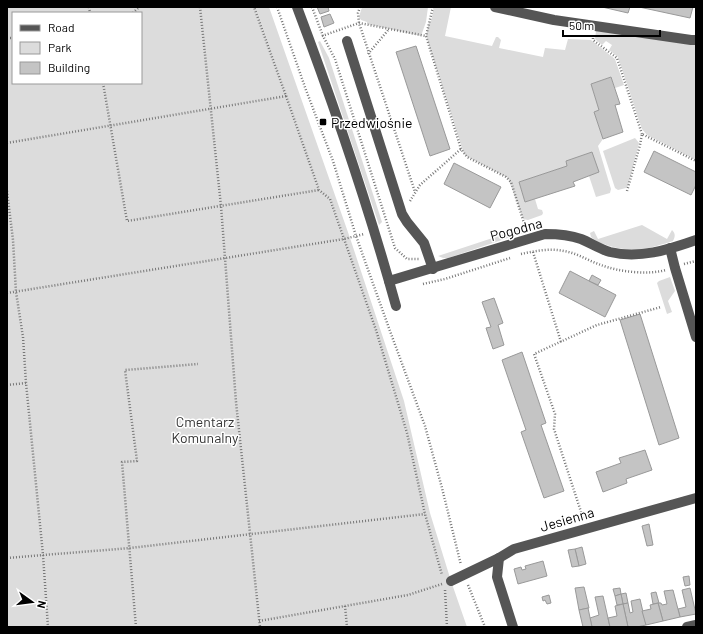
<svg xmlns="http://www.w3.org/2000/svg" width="703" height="634" font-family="Barlow,sans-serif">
	<rect width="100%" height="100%" fill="#fff"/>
	<!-- green -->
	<g fill="#dcdcdc" fill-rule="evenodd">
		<path d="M7,7h262l81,231 54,163 26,112 21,68 16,46h-460zM13,13h128v70h-128z"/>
		<path d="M362,7h66l-2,15 -5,14 -54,-12v-2l-6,-2 -2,-3z"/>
		<path d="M434,7h17l-6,29 47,10 4,-9h2l3,3 -2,8 44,9 2,-9 20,2 3,-11 23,1 24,19 9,26 -9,3 -4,-11 -20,7 8,26 -5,2 9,27 -5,7 13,43 -1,4 -14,4 -7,-21 -23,-15 1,5 -48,16 6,20 10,-3 3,10 4,1 1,3 -1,2 -14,5 -5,-1 -15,-41 -42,-22 -2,-2 -38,-118 3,-14 2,-1z"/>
		<path d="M596,31l100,11v118l-49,-25 -5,-6 -24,-72 -9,-7 3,-5 -6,-4 -4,4 -7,-6z"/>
		<path d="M320,41l9,17 53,164 -3,3 -61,-183z"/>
		<path d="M635,138l4,5 -11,43 -2,2 -8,2 -3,-2 -12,-37z"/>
		<path d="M642,225l25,14 5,-9c4,4 3,7 1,11 -10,3 -21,7 -31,8 -16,2 -39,-2 -51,-12l-1,-4 4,-2 4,8z"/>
		<path d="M520,229l3,4 -75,25h-5l-5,-2z"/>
		<path d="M670,277l5,14 -7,10 4,11 -5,2 -10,-31 2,-2z"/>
	</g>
	<!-- building -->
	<g fill="#c4c4c4" stroke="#999">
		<path d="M317,7h11l1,4 -9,3z"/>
		<path d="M602,7h28l-2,6z"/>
		<path d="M639,7h54l-3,11z"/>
		<path d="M330,14l4,9 -10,4 -3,-10z"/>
		<path d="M416,46l34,103 -20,7 -34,-104z"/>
		<path d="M611,77l9,27 -5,1 8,27 -20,7 -9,-27 5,-2 -8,-26z"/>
		<path d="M654,151l42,21v13l-5,10 -47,-23z"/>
		<path d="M592,152l7,20 -26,10 2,4 -50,16 -6,-20 48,-16 -1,-5z"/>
		<path d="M454,163l47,24 -11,21 -46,-24z"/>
		<path d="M570,271l46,24 -11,22 -46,-24z"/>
		<path d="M592,275l9,5 -3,5 -9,-4z"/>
		<path d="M494,298l9,25 -5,2 6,20 -11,4 -7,-21 5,-1 -9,-25z"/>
		<path d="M640,314l39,124 -20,7 -39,-125z"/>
		<path d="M522,352l24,71 -5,2 23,66 -20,7 -23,-66 5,-2 -24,-70z"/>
		<path d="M645,450l7,20 -26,9 1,4 -24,9 -7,-20 25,-9 -2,-5z"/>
		<path d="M649,524l4,21 -6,1 -5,-20z"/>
		<path d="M582,547l4,17 -7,2 -4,-17z"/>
		<path d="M575,549l4,17 -7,1 -4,-17z"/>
		<path d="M543,561l4,15 -29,8 -4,-15 7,-2 1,3 4,-1 -1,-3z"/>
		<path d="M689,576l1,9 -5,1 -2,-9z"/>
		<path d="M584,587l5,21 -10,2 -4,-22z"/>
		<path d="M620,588l1,6 -6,2 -2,-7z"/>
		<path d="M690,588l6,26 -16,3 -2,-8 8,-2 -4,-17z"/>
		<path d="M673,590l7,27 -17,4 -5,-18h3l1,2 5,-1 -3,-13z"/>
		<path d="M656,592l3,11 -6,1 -2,-11z"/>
		<path d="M626,593l2,10 -5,1 -2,-10z"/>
		<path d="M621,594l2,10 -6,1 -2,-9z"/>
		<path d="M549,595l2,8 -4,1 -2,-4 -2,1 -1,-4z"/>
		<path d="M603,596l7,31h-18l-2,-9 9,-3 -4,-18z"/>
		<path d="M640,599l6,26 -9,2h-9l-5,-23 5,-1 2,10 3,-1 -2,-11z"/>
		<path d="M658,603l5,18 -17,4 -4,-14 9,-2 -1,-4z"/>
		<path d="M623,604l5,23h-18l-2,-9 9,-2 -2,-10z"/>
		<path d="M588,608l4,19h-9l-4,-17z"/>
	</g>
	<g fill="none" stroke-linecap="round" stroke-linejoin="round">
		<!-- path -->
		<g stroke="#777" stroke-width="2.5" stroke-dasharray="1 2" stroke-linecap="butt">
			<path d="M89,7l1,6"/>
			<path d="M200,7l21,199 15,196 24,225"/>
			<path d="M277,7l29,83 27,71 23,75 34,95 35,95 17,62 19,77"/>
			<path d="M312,7l11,29 12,23 60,189 12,11h12"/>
			<path d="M360,7l-2,6 1,10 56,169"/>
			<path d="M433,7l-7,29 35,113 6,8 39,20 5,5 13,41"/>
			<path d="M133,13l6,-6"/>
			<path d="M593,35v5l24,18 25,76"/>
			<path d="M322,36l37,-13 67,13"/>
			<path d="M7,38h6"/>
			<path d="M368,54l21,-25"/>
			<path d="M103,83l24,138 192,-31"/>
			<path d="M286,96l33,94 11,9 46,131 31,103 18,81 17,61"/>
			<path d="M7,143l279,-47 -32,-89"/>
			<path d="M7,191l6,49 3,52 7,45 3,46 17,172 5,72"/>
			<path d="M627,191l13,-46 2,-11 54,27"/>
			<path d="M410,201l10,-16 41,-36"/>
			<path d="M533,252l28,90"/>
			<path d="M521,254c14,-3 29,-6 43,-3 13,2 25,10 37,14 18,7 47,10 65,5"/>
			<path d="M684,264l12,-3"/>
			<path d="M423,284l22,-5 65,-21"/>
			<path d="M7,293l337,-54 20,-5"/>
			<path d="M7,385l19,-2"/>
			<path d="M583,518l-29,-89 1,-15 -21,-60 63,-29 64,-18"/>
			<path d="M7,558l123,-10 295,-34"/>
			<path d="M468,585l17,42"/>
			<path d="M445,590l2,37"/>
			<path d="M345,606l2,21"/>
			<path d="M259,621l149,-26 34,-11"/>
			<path d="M136,627l-14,-165 15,-1 -12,-91 73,-6"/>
		</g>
		<!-- minor -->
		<g stroke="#555" stroke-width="10">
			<path d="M297,7c37,98 71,198 99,299"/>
			<path d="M495,7l59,13 137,20h5"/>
			<path d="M347,41l55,173 5,8 17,21 9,26"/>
			<path d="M670,248l5,20 21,69"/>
			<path d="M389,281l156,-47c13,0 25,1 36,5 10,4 19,10 29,13 29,7 58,-2 86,-12"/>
			<path d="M499,558l-2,19 16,50"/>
			<path d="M451,581l48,-23 15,-9 182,-51"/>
			<path d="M687,627l9,-2"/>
		</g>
	</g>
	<!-- markers -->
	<rect fill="#000" stroke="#fff" stroke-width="1.5" x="319" y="118" width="8" height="8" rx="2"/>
	<g text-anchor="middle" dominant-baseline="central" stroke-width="3" stroke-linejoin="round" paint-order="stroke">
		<!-- poi labels -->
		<g font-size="14" fill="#000" stroke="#fff" text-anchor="start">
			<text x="331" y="122">Przedwiośnie</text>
		</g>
		<!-- street labels -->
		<g font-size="14" fill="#000" stroke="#fff">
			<text transform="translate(516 229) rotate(-15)">Pogodna</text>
			<text transform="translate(567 519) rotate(-16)">Jesienna</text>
		</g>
		<!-- park labels -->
		<g font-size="14" fill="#333" stroke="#fff">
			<text x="205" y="421">Cmentarz<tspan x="205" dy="16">Komunalny</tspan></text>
		</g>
	</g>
	<!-- border -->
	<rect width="703" height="634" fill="none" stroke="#000000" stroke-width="16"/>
	<!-- legend -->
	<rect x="12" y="12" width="130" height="72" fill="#ffffff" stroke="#999999"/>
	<rect x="20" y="25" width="20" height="6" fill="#555555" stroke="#999999"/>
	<text x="48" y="32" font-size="12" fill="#000000">Road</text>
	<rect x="20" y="42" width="20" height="12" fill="#dcdcdc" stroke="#999999"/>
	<text x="48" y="52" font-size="12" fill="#000000">Park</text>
	<rect x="20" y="62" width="20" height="12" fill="#c4c4c4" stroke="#999999"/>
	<text x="48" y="72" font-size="12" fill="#000000">Building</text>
	<!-- north arrow -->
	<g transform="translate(32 602) rotate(104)" stroke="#ffffff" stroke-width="3" paint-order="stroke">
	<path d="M0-3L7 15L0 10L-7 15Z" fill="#000000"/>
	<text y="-6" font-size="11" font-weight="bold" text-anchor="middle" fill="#000000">N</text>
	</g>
	<!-- scale -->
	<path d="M563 30v6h97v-6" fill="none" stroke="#000000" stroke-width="2"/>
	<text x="569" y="30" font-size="12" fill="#000000" stroke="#ffffff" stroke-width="3" paint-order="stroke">50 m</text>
</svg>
